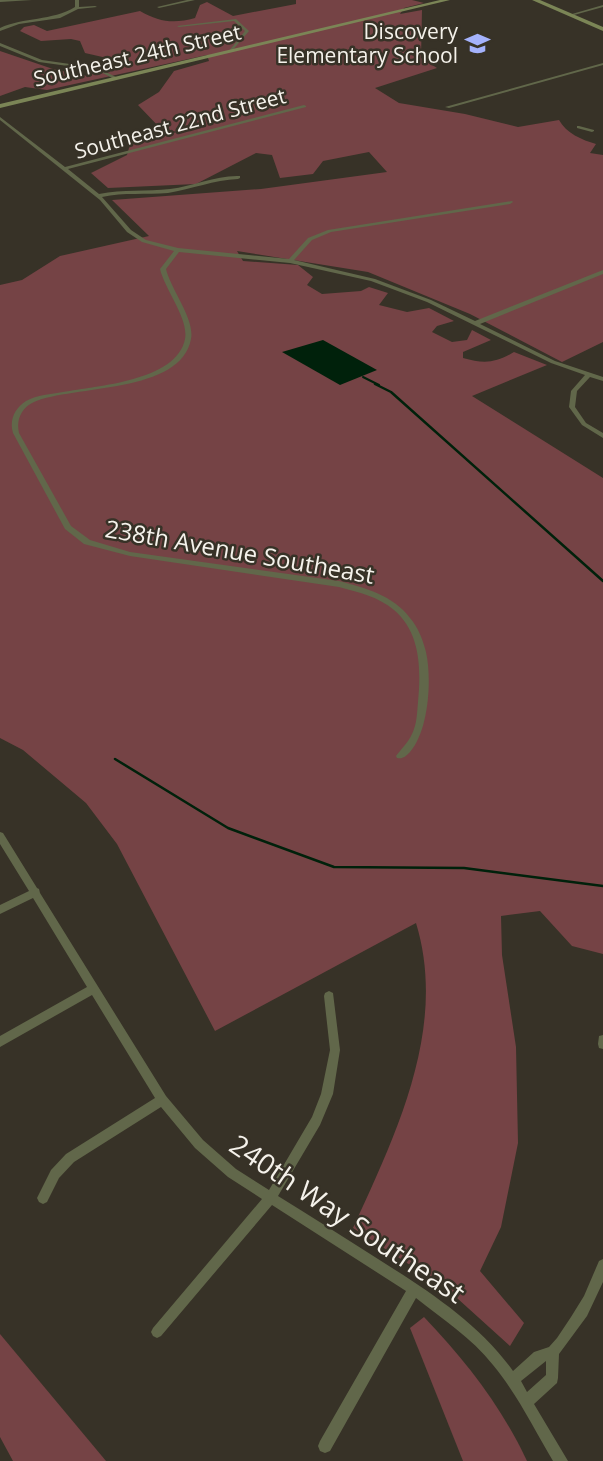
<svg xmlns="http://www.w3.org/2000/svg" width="603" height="1461" font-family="'Open Sans',sans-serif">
	<rect width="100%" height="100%" fill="#373227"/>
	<!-- green -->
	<g fill="#754345">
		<path d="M296,0h116l12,3 -20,5 -4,6 22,-4 -1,48 16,10 -62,20 24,15 66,11 53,13 41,-7c7,13 23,20 37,24l-6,9 13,2v187l-41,20 -92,-48 -102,-42 -131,-21 6,10 55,4 15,12 -6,8 15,9 39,-3 8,-4 19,6 -9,12 28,7 22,-4 25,13 -17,5 -5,6 20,10 15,-2 5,-10 19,10 -28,12v6c21,6 33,5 51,-6l33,13 -75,31 131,82v476l-31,-8 -32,-35 -39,5 1,39 14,92 2,96 -17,84 -21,44 44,52 -14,23 -63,-57 -94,-61c43,-94 95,-200 63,-305l-201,108 -98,-187 -31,-41 -63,-53 -23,-12v-453l22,-5 38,-24 89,-20 -37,-36 149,-11 126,-17 -18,-20 -46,9 -10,13 -33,4 -8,-23 -16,-2 -60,31 -88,4 -17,-15 36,-18 4,-14 47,-9 -17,-3 -23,-24 21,-13 15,-21 35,-10 -2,-6 -160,35 -22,-3 -25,9v-45l53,18 35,7 32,-15 -35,-8 -5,-12 -9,-2 -30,2 -21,-10 4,-4 10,-2 13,6 93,-20c19,11 34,13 55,7l5,-13 7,-3 26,14 63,-12z"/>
		<path d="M424,1317c42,44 77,89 103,144h-64l-53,-133z"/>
		<path d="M0,1334l106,127h-93l-13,-24z"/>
	</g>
	<!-- water -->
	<path fill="#00210b" d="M323,340l54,30 -37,15 -58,-33z"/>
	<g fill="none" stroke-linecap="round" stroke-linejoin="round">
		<!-- stream-far1 -->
		<path stroke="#00210b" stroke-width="2" d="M363,377l16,8"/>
		<!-- stream -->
		<g stroke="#00210b" stroke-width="2.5">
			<path d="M375,384l16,8 212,189"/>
			<path d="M115,759l113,69 106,39 130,1 139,18"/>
		</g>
		<!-- street -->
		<g fill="#61674a" fill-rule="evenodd">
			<path d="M0,0h32l-32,2z"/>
			<path d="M75,0h4v7l16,-1 2,1 -19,2 -18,9 -41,6 -19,7v-3c24,-11 52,-7 75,-21z"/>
			<path d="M187,0h8l-36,8 -2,-1z"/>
			<path d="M603,5v2l-29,8 -2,-1z"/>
			<path d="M236,19l13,12 -18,21 -2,-1 16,-20 -11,-10 -55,6 -2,-1z"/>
			<path d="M0,43l42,17 56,8 20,10 -4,1 -17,-9 -58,-8 -39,-16z"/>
			<path d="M603,63v2l-154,43 -4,-1z"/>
			<path d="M304,105l2,1v1l-238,62 31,25c24,-5 48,-2 71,-5 24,-3 46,-14 70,-13v2l-2,1c-24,1 -46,10 -70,14 -22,2 -44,-1 -66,4l29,33 15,10 32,8 111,11 19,-21 20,-8 184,-29 1,1 -3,2 -179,28 -19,8 -18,20 81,19 56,21 44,21 128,-51v4l-123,50 75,37 48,16v4l-13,-4 -13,14 -2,16 11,16 17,10v5l-21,-13 -13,-18 2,-16 14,-16 -34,-12 -124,-61 -56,-21 -81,-18 -111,-11 -13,17c5,21 29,50 25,70 -10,55 -118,46 -157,63 -13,6 -18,18 -15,31l52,93 19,14 40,12 209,29c26,7 54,14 71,37 8,9 13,22 16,34 6,27 3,78 -16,100 -5,5 -7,7 -13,6l-1,-2c5,-7 12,-13 16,-22 5,-10 5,-21 6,-32 3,-32 3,-69 -24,-92 -15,-13 -36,-18 -55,-23l-209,-31 -46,-12 -19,-15 -52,-96c-4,-13 2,-25 13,-32 11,-6 25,-7 37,-9 33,-6 114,-11 122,-53 4,-20 -20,-49 -25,-70l14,-18 -32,-9 -15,-10 -27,-32 -100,-80v-3l65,50z"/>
			<path d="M579,126l15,4v1l-2,1 -15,-4v-2z"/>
			<path d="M0,832l3,1 34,55 2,1 1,4 126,203 37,44 33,29 33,21 43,-73 9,-23 9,-44 -6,-54 1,-3 4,-2 4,2 7,57 -7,44 -13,31 -42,71c34,21 67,42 100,63 49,31 101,64 135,112l21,-19 15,-5 8,-9 14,-21 13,-21 15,-35 4,-2v23l-16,34 -28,38 -1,24 -1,5 -23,21 34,57h-15c-19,-32 -36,-67 -60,-96 -21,-27 -51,-46 -77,-67l-86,153 -5,2 -5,-2 -2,-5 2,-5 86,-150 -134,-86 -111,131 -4,2 -4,-2 -2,-4 2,-4 109,-129 -34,-22 -33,-29 -34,-41 -87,55 -15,16 -12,24 -4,2 -4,-2 -2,-4 14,-28 15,-16 89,-56 -63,-103 -92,52v-11l87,-49 -54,-89 -33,16v-9l29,-14 -29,-47zM546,1361v14l-19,17 -6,-11z"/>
			<path d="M603,1035v14l-4,-1 -1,-4 1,-8z"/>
		</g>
		<!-- secondary -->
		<g fill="#7b8556" fill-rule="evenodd">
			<path d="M440,0h10l-450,108v-4z"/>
			<path d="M532,0h8l63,27v4z"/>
		</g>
	</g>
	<!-- icons -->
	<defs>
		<symbol id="school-bare" viewBox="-9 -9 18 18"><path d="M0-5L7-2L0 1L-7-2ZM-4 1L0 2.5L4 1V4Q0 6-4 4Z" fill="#a4b2fc" stroke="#373227" stroke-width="2.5" paint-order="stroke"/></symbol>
	</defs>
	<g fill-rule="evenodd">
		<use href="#school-bare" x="460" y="26" width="35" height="35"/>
	</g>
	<g text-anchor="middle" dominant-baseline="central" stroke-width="5" stroke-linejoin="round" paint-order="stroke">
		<!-- far-poi labels -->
		<g font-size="21" fill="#f5f2eb" stroke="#373227" text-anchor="end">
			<text x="458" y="31">Discovery<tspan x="458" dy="24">Elementary School</tspan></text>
		</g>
		<!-- far-street labels -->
		<g font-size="21" fill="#f5f2eb" stroke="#373227">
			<text transform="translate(137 55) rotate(-13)">Southeast 24th Street</text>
			<text transform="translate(180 123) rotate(-15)">Southeast 22nd Street</text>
		</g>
		<!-- street labels -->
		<g font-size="24" fill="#f5f2eb" stroke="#373227">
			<text transform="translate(240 551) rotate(10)">238th Avenue Southeast</text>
		</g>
		<!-- near-street labels -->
		<g font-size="28" fill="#f5f2eb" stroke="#373227">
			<text transform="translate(348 1218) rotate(34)">240th Way Southeast</text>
		</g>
	</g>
</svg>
